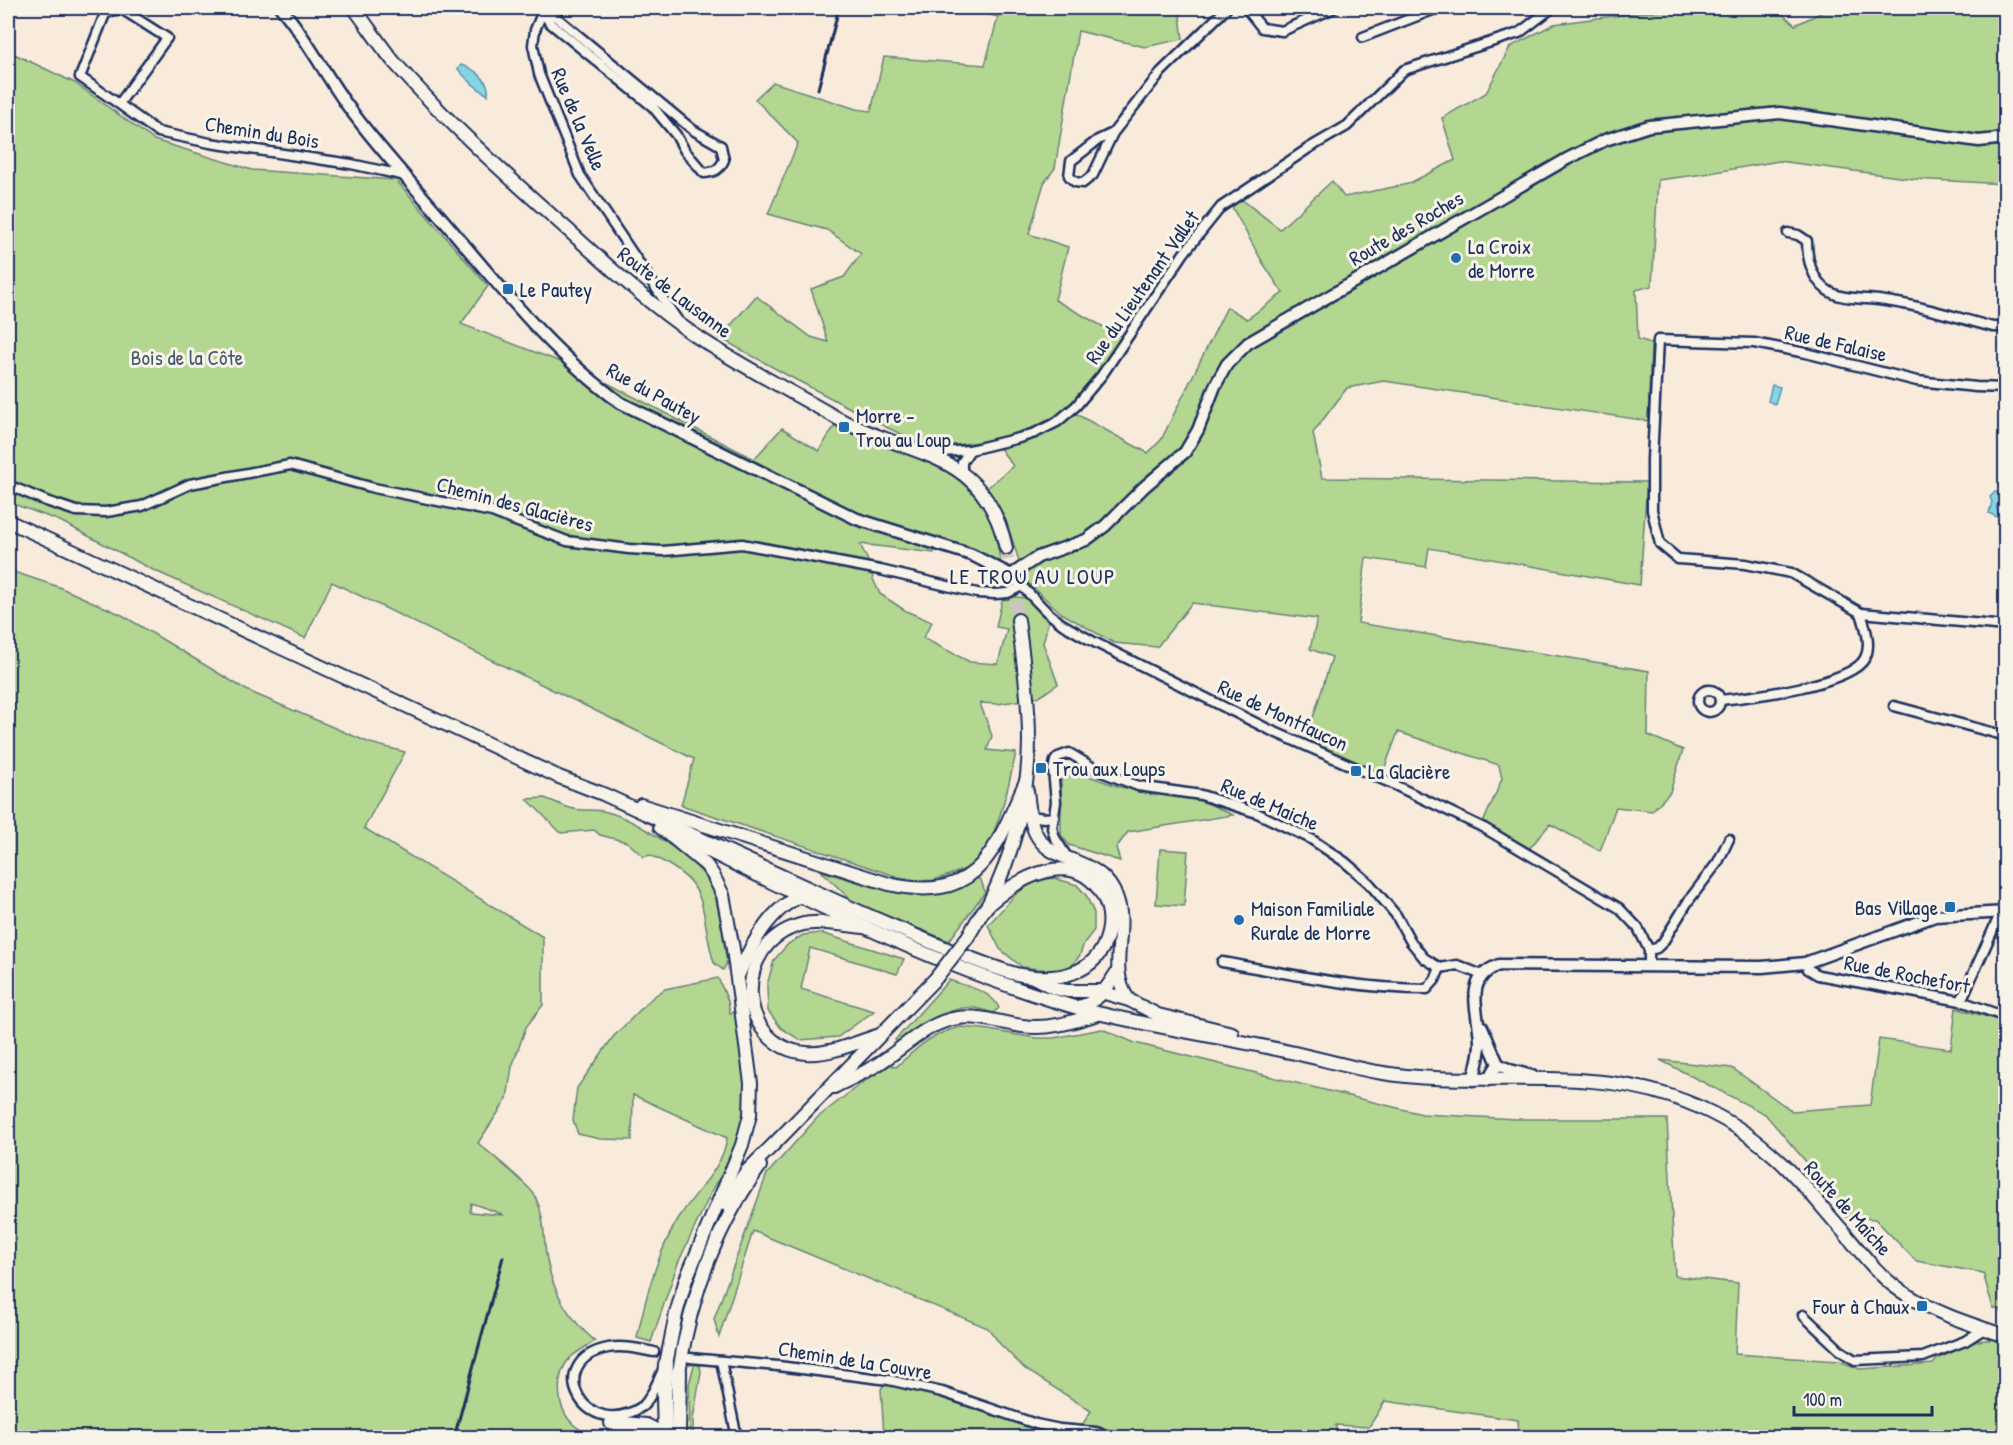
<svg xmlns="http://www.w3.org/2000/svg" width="2013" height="1445" font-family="'Patrick Hand',sans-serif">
	<rect width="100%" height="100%" fill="#f8ebdc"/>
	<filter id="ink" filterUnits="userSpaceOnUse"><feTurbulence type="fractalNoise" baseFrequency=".0167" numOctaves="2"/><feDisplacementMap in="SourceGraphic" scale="12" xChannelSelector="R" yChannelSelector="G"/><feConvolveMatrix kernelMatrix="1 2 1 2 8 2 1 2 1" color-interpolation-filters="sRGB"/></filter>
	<g filter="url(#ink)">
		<!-- green -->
		<g fill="#b3d691" stroke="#678278" stroke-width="1.5" fill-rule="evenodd">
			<path d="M974,8h205l4,31 -38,8 -67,-16 -23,137 -11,15 -15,51 39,13 -13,53 67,37 -46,77 72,39 13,-13 66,-133 20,12 36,-26 -20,-30 -31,-56 9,-8 39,30 52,-48 12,16 64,-13 47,-24 -13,-42 44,-25 24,-46 44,-23 81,-11 63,-5h78l19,17 36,-17h174v176l-91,-5 -135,-18 -75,13 -46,6 -6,106 -16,4 2,49 13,4 -3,78 -264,-40 -37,7 -34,45 9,45 325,4 -7,103 -211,-37 -3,19 -60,-9 -8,65 291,48 -1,64 35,15 -13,42 -18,19 -36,-4 -16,44 -50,-27 -21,25 -46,-26 19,-44 -3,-14 -101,-33 -16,43 -76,-35 26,-83 -22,-8 7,-30 -125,-16 -35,44 -43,-4 -53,-30 -36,-33 -19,-60 -19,-32 26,-22 -19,-26 -62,8 -44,-20 -103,-54 -65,-36 36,-42 55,41 17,5 -17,-53 33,-12 17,-23 -34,-24 -59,-16 30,-71 -43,-44 18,-17 83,27 15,2 13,-54 101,8 13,-48 -24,-7z"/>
			<path d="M8,51l67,32 79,57 98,30 144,10 92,106 -27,38 121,46 172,89 28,-31 37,23 15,-24 108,41 34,24 18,36 7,36 -65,-27 -2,16 -74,-9 10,21 3,14 7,15 26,17 26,11 -9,16 47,24 28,2 9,-35 -11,-2 7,-31 24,2 22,21 -6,24 15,41 -19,13 -41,7 -18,-1 12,33 -5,14 29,3c-7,29 -20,98 -47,114 -10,5 -25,10 -35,13 -14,2 -29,-2 -42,-5l-211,-70 13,-46 -362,-177 -27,56 -152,-68 -93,-49 -52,-19z"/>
			<path d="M8,570l51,17 63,28 126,76 122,52 35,9 -41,76 179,109v68l-17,22 -14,40 -5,32 -29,44c11,10 52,42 57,53 10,21 8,36 11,58 5,35 22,64 49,87 -8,5 -17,10 -24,16 -17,17 -15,52 3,68 9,8 19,10 30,12h-596zM471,1203l31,11 1,1 -33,-3z"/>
			<path d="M1077,772l43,15 79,12 34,16 -105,17 -12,16 4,13 -51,-16 -8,-10v-55z"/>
			<path d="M544,798c10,3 20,9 30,11 11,2 22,0 33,3 28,7 92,48 104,74 10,24 12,52 16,77l-4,7 -9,-7c-17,-57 1,-78 -64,-108l-6,2 -17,-15 -27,-7 -6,-5 -33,3 -34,-34z"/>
			<path d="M1160,849l28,2 -4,55 -28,-2z"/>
			<path d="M821,871c32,9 64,23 97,24 20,1 41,-9 59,-17l4,2 4,12 -36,49 -96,-39z"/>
			<path d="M1054,878l23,7 9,10 8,18v17l-10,13 -4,12 -7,10 -15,6 -36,-4 -22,-18 -12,-24 28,-31 19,-13z"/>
			<path d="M821,933l83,26 -7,15 -87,-26 -9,41 73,22 -36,26 -38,3 -19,-12 -13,-17 -1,-26 7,-25 14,-16 15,-9z"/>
			<path d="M718,978l10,23 2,12 5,-2 11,80 -3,34 -8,25 -24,43 -33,70 -27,79 -14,-4c8,-39 21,-88 43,-122 16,-25 43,-48 47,-78l-94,-43 -1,45 -32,-1 -22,-5 -5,-14 4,-32 36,-51 40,-40 12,-8z"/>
			<path d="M949,980c16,6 42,10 50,28l-6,5c-6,-2 -12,-4 -18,-5 -27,-4 -55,23 -78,34l-2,-2z"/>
			<path d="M1956,1008l49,14v290l-12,-4 -10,-35 -67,-12 -41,-42 -29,-2 -38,-53 -43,-50 -105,-54 72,8 60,43 78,-6 9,-66 72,10z"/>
			<path d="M960,1027l23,2 53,9h17l49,-9 33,14 287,71 95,5h150l8,157 63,7 -3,71 104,7 21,8 73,-5 4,-5 40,-18 28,-3v99h-486l-1,-17 -133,-19 -16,26 -33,-2v12l-231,1 -8,-2 -6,2 -207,-1 -3,-48 7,-11 152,45 41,4 10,-16 -66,-42 -24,-24 -13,-17 -235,-97 -34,106 -5,-18 53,-145 50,-56 38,-30 35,-24 6,3c21,-19 34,-33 64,-40z"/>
			<path d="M696,1364l4,2 1,6 -8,47v18h-3l-1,-53 5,-19z"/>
		</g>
		<!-- water -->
		<g fill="#86d5e4" stroke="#5b93ae" stroke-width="1.5">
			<path d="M461,65c13,3 30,16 27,30 -12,-7 -21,-15 -30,-26z"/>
			<path d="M1772,385l8,2 -5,17 -7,-3z"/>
			<path d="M1995,492l5,1 5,6v6l-6,-2 -3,4 2,5 7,2v7l-16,-8 3,-11 -2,-5z"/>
		</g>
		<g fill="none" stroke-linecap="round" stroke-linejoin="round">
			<!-- secondary-tunnel -->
			<path stroke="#ccc5c3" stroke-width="12" stroke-dasharray="12 6" stroke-linecap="butt" d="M1006,548l12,72"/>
			<defs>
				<g id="minor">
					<path d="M1246,8l16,20 20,3 52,-23"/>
					<path d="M543,11l-8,19 -2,15 6,29 41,101 98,146"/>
					<path d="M542,12l14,5 137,113 28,16 3,14c-5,10 -9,12 -20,13l-19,-22 -9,-16 -23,-28 -103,-84z"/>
					<path d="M1363,37l75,-29"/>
					<path d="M119,104l-39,-27 25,-63 9,-4h9l44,28 -48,66 39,28 52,11 141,21 55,12"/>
					<path d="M1113,133l-15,7 -27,21 -2,15 6,6 8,1 10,-8 20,-42 48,-61 66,-64"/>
					<path d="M1788,233l10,2 9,6c0,18 5,38 20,49 11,8 26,8 40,9 43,3 84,17 126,28h13"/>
					<path d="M2006,388l-30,-1 -59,-6 -111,-28 -52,-10 -96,-3 -6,119v51l8,34 18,15 67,5 46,9 70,40 145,13"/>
					<path d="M928,453l42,-3 49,-12 16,-5 22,-11 19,-16 26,-31 82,-122 37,-46 88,-59 38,-22 57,-56 115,-37 33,-25"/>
					<path d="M962,472v-10l8,-12"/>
					<path d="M8,485l38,16 30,10 30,1 36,-6 48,-22 100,-19 84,23 118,24 75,29 62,8 34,2 79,-7 138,26 97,23 18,1 13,-1 14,-7"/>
					<path d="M1011,575l36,37 15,12 30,17 178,89 116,51 98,47 135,80 19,20 11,22v15"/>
					<circle cx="1709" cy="701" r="11"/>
					<path d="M1720,700c30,-3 131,-15 145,-42 7,-13 0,-32 -4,-45"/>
					<path d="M1894,706l112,30"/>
					<path d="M1031,816l13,2 10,-1"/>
					<path d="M1067,857l-12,-19 -3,-10 4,-26 -3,-32 2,-9 3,-4 11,-4 30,18 39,15 63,9 56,18 54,26 34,23 24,21 27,32 15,27 13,16 16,10 17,-3 25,10"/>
					<path d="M1649,950l8,-2 6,-6 26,-42 29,-38 11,-23"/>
					<path d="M1222,962c68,12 136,27 205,27l8,-9 5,-12"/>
					<path d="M1805,963l3,6 10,6 143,26 45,16"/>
					<path d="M1961,1001l40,-89"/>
					<path d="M1803,1315l38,36 14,9 68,-3 42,-16 19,-12"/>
					<path d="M654,1352c-15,-3 -31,-7 -46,-4 -67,13 -23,97 35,58 9,-9 14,-24 20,-36"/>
					<path d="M690,1358l88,8 111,14 53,12 94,32 24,5 36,3 19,6"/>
					<path d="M721,1361l16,77"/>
				</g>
				<g id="tertiary">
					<path d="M281,8c26,30 43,65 66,97 28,39 65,79 97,116 55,64 107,132 177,182l236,116 115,36 39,20 27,-18 48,-17 19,-14 39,-39 41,-35 13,-22 17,-44 12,-22 21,-21 319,-184 38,-19 44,-14 131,-13 199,28 27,-3"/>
					<path d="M1482,1027l16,37 -10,16"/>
					<path d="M1498,1064l12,6 22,6"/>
					<path d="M1473,1080c3,-11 7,-25 7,-37 0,-30 -19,-64 19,-78l263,2 43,-4 130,-47 71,-4"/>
				</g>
				<g id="secondary">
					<path d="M354,8c13,17 26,37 40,54 53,60 113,114 173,167 41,37 83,76 129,107 45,30 94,55 141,82 73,40 147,30 169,130"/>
					<path d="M1027,791c2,13 2,29 8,41 15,33 59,23 78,58 20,35 -9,77 16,110"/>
					<path d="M668,831c111,54 219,112 336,153 32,11 65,23 98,30 62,15 126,24 188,38 29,6 57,15 87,20 95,17 201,-7 293,24 37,12 73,32 102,58 26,22 47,50 70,76 17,20 34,43 56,59 31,22 71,35 108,47"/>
					<path d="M988,905c25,-50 41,-109 41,-165 0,-40 -6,-80 -11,-120"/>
					<path d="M1033,977l21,11 13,3h31l31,9 29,15 74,18"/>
					<path d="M1077,1007c20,-3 30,-19 40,-35"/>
				</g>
				<g id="primary">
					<path d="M8,521l551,256 44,17c82,38 163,75 244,112 35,16 70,30 105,45 21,8 42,17 64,23 37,8 82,3 92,-41 3,-13 1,-27 -6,-39 -28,-48 -83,-16 -113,10 -9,9 -15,24 -22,34"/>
					<path d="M641,805l248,79c91,21 106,-35 137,-103"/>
					<path d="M660,827l46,38 7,10 10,20 10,54 18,134 -1,32 -8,30 -56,134 -10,35 -10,50"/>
					<path d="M864,927c-20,-2 -45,-7 -64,-2 -69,19 -64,122 6,128 24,2 48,-10 71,-17"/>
					<path d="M738,976c13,-33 38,-78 76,-84"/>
					<path d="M834,1087c14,-7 28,-13 41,-21 27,-16 51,-44 83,-48 21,-3 43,5 64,8 27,4 50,-4 76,-12"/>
					<path d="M724,1204l22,-32 32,-32 158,-162"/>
					<path d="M679,1372c11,-74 37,-145 81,-206"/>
				</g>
				<g id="trunk">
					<path d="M612,1423l34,3 18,9"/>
					<path d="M665,1438l-1,-43 2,-31"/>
					<path d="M678,1438l1,-66"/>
				</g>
			</defs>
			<!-- minor casing -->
			<use href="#minor" stroke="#1b2f5e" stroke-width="13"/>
			<!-- tertiary casing -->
			<use href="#tertiary" stroke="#1b2f5e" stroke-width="15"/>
			<!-- secondary casing -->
			<use href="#secondary" stroke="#1b2f5e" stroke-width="16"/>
			<!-- primary casing -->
			<use href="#primary" stroke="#1b2f5e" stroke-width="16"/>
			<!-- trunk casing -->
			<use href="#trunk" stroke="#1b2f5e" stroke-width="18"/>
			<!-- minor -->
			<use href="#minor" stroke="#f7f3e8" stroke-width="8"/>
			<!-- tertiary -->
			<use href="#tertiary" stroke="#f7f3e8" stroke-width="10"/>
			<!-- secondary -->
			<use href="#secondary" stroke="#f7f3e8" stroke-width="12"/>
			<!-- primary -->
			<use href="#primary" stroke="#f7f3e8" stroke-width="12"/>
			<!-- trunk -->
			<use href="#trunk" stroke="#f7f3e8" stroke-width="14"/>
			<!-- rail -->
			<g stroke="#1b2f5e" stroke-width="3">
				<path d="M818,89l21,-81"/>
				<path d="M454,1438l49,-181"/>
			</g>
			<defs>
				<path id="primary-bridge" d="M936,978l31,-40"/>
			</defs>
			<!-- primary-bridge casing -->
			<use href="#primary-bridge" stroke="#1b2f5e" stroke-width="16" stroke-linecap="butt"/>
			<!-- primary-bridge -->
			<use href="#primary-bridge" stroke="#f7f3e8" stroke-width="12"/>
		</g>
	</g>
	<!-- markers -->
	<g fill="#1f6fb2" stroke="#f7f3e8" stroke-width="2">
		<circle cx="1456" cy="258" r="6"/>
		<rect x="502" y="283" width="12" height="12" rx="3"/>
		<rect x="838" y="421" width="12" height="12" rx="3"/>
		<rect x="1035" y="762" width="12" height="12" rx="3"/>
		<rect x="1350" y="765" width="12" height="12" rx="3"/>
		<rect x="1944" y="901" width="12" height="12" rx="3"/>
		<circle cx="1239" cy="920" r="6"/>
		<rect x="1916" y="1300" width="12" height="12" rx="3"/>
	</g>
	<g text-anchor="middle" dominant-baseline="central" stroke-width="6" stroke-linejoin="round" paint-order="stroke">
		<!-- street labels -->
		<g font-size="21" fill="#1b2f5e" stroke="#f7f3e8">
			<text transform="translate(579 119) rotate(67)">Rue de la Velle</text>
			<text transform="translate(262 132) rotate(9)">Chemin du Bois</text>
			<text transform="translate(1406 228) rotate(-30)">Route des Roches</text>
			<text transform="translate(1142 287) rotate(-55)">Rue du Lieutenant Vallet</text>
			<text transform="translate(675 292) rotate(37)">Route de Lausanne</text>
			<text transform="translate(1836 343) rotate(13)">Rue de Falaise</text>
			<text transform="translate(654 393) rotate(29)">Rue du Pautey</text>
			<text transform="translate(515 504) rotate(15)">Chemin des Glacières</text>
			<text transform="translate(1283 715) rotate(25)">Rue de Montfaucon</text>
			<text transform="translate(1270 804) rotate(23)">Rue de Maiche</text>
			<text transform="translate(1907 974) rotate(11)">Rue de Rochefort</text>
			<text transform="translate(1848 1208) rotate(48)">Route de Maîche</text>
			<text transform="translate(855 1360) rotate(9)">Chemin de la Couvre</text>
		</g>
		<!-- poi labels -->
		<g font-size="21" fill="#1b2f5e" stroke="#f7f3e8" text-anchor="start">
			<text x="1468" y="246">La Croix<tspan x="1468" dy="24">de Morre</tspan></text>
			<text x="520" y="289">Le Pautey</text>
			<text x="856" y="415">Morre -<tspan x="856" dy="24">Trou au Loup</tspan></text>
			<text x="1053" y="768">Trou aux Loups</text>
			<text x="1368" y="771">La Glacière</text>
			<text x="1938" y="907" text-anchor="end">Bas Village</text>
			<text x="1251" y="908">Maison Familiale<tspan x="1251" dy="24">Rurale de Morre</tspan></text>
			<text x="1910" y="1306" text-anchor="end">Four à Chaux</text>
		</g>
		<!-- park labels -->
		<g font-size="21" fill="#41596b" stroke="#f7f3e8">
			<text x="187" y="357">Bois de la Côte</text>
		</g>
		<!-- neighbourhood labels -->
		<g font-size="22" letter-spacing="1.5" fill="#1b2f5e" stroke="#f7f3e8">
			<text x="1033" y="576">LE TROU AU LOUP</text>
		</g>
	</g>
	<!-- margin -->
	<rect width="2013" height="1445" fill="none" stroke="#f7f3e8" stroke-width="30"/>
	<rect x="15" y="15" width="1983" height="1415" fill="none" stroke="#1b2f5e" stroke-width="2" filter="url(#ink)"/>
	<!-- scale -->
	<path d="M1794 1406v9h138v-9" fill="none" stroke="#1b2f5e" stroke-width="3"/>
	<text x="1803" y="1406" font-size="18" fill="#1b2f5e" stroke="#f7f3e8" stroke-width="4.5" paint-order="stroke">100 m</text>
</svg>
